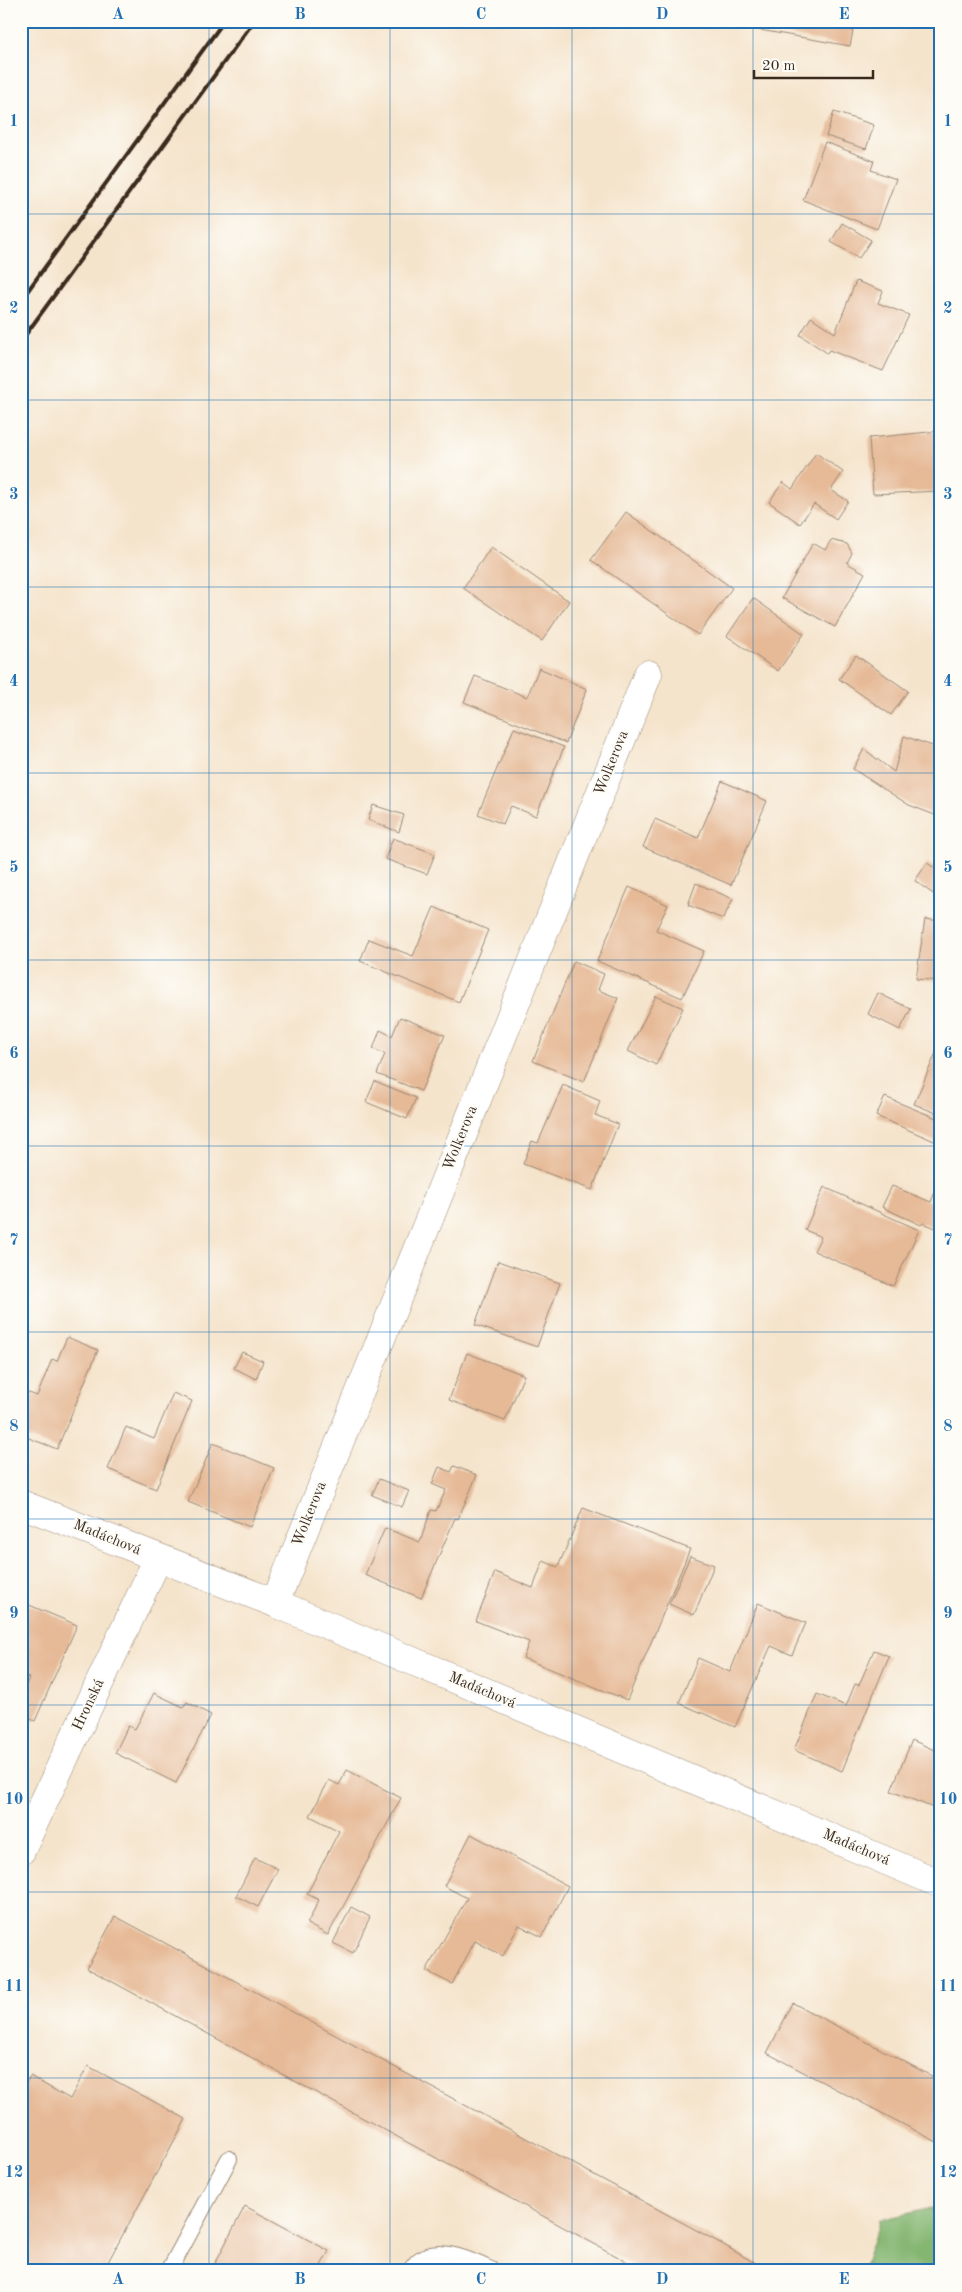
<svg xmlns="http://www.w3.org/2000/svg" width="962" height="2292" font-family="'Old Standard TT',serif">
	<rect width="100%" height="100%" fill="#fdfcf7"/>
	<filter id="ink" filterUnits="userSpaceOnUse"><feTurbulence type="fractalNoise" baseFrequency=".02" numOctaves="2"/><feDisplacementMap in="SourceGraphic" scale="10" xChannelSelector="R" yChannelSelector="G"/><feConvolveMatrix kernelMatrix="1 2 1 2 8 2 1 2 1" color-interpolation-filters="sRGB"/></filter>
	<filter id="wash" filterUnits="userSpaceOnUse"><feTurbulence type="fractalNoise" baseFrequency=".0096" numOctaves="4" result="noise"/><feDisplacementMap in="SourceGraphic" scale="20" xChannelSelector="R" yChannelSelector="G"/><feGaussianBlur stdDeviation="1.12" result="paint"/><feColorMatrix in="noise" values="0 0 0 0 0 0 0 0 0 0 0 0 0 0 0 0 0 1.4 0 .05"/><feComposite in="paint" operator="in"/></filter>
	<g filter="url(#wash)">
		<rect width="100%" height="100%" fill="#f5e4cc"/>
		<!-- forest -->
		<path fill="#84b671" stroke="#607048" d="M941,2206v65h-79l18,-51z"/>
		<g id="blocks">
			<!-- building -->
			<g fill="#e6ba97">
				<path d="M709,21h146l-5,25z"/>
				<path d="M834,112l40,13 -8,24 -40,-13z"/>
				<path d="M825,142l49,19 -3,9 25,9 -19,50 -74,-29z"/>
				<path d="M842,223l29,17 -12,18 -28,-16z"/>
				<path d="M856,281l27,10 -5,12 31,12 -26,56 -54,-21 -2,3 -27,-18 11,-18 24,16z"/>
				<path d="M939,431l2,60 -68,3 -4,-56z"/>
				<path d="M816,453l27,19 -12,18 17,11 -12,18 -22,-15 -14,20 -31,-22 14,-20 9,7z"/>
				<path d="M626,512l106,76 -34,47 -107,-75z"/>
				<path d="M831,540l16,4 5,9 -5,10 18,10 -30,54 -53,-29 31,-55 12,7z"/>
				<path d="M491,547l78,54 -27,40 -79,-53z"/>
				<path d="M753,598l51,36 -26,37 -51,-35z"/>
				<path d="M856,655l52,36 -17,24 -52,-36z"/>
				<path d="M539,668l48,21 -21,54 -102,-41 11,-26 52,21z"/>
				<path d="M514,728l50,19 -28,69 -25,-10 -8,18 -25,-10z"/>
				<path d="M904,736l37,13 -2,15 2,1 -1,52 -31,-12 -56,-36 11,-20 30,23z"/>
				<path d="M722,781l45,20 -36,84 -88,-38 12,-28 43,19z"/>
				<path d="M373,805l31,10 -5,17 -31,-12z"/>
				<path d="M393,838l42,16 -8,20 -42,-15z"/>
				<path d="M927,863l14,9 -2,26 -24,-17z"/>
				<path d="M696,883l37,16 -10,20 -35,-14z"/>
				<path d="M629,887l39,18 -12,25 48,21 -22,47 -85,-37z"/>
				<path d="M434,907l54,23 -29,72 -99,-41 9,-22 44,17z"/>
				<path d="M925,919l16,2v60l-25,-2z"/>
				<path d="M574,961l30,13 -6,16 20,8 -34,84 -51,-21z"/>
				<path d="M878,993l33,16 -11,21 -32,-16z"/>
				<path d="M656,996l27,12 -27,57 -28,-14z"/>
				<path d="M400,1017l45,18 -24,56 -44,-17 8,-20 -12,-5 7,-19 12,6z"/>
				<path d="M939,1046l2,1v68l-27,-11z"/>
				<path d="M375,1081l41,17 -9,21 -41,-17z"/>
				<path d="M563,1085l37,16 -5,14 23,9 -26,66 -69,-26 9,-23 6,2z"/>
				<path d="M885,1097l56,23 -2,23 -63,-27z"/>
				<path d="M941,1176v54l-18,-7 -2,2 -39,-18 10,-21 39,16z"/>
				<path d="M824,1187l95,43 -26,56 -79,-35 7,-14 -16,-7z"/>
				<path d="M498,1261l62,22 -23,64 -62,-22z"/>
				<path d="M941,1266v68l-7,-2 5,-26 -3,1 1,-40z"/>
				<path d="M67,1337l31,13 -41,99 -36,-14v-45l16,6 15,-37 5,2z"/>
				<path d="M242,1352l21,9 -7,18 -22,-11z"/>
				<path d="M467,1353l57,22 -19,46 -56,-21z"/>
				<path d="M173,1393l19,8 -36,88 -48,-20 18,-42 28,12z"/>
				<path d="M213,1443l61,25 -24,59 -62,-25z"/>
				<path d="M454,1466l23,9 -19,44 -3,-1 -34,80 -56,-23 20,-47 35,14 11,-32 5,1 10,-21 -14,-6 7,-17 12,5z"/>
				<path d="M379,1479l30,12 -7,16 -30,-12z"/>
				<path d="M583,1508l107,41 -63,151 -104,-42 6,-16 -53,-21 19,-49 38,16 10,-27 15,6z"/>
				<path d="M690,1556l24,9 -20,50 -25,-11z"/>
				<path d="M22,1602l55,23 -42,96 -14,-6v-18l8,-19 -8,-3z"/>
				<path d="M758,1603l48,20 -14,32 -21,-9 -36,81 -56,-24 19,-45 32,14z"/>
				<path d="M874,1650l15,6 -47,115 -48,-21 23,-56 29,12 9,-22 4,1z"/>
				<path d="M154,1693l29,14 4,-5 24,13 -35,68 -61,-30 13,-27 7,3z"/>
				<path d="M912,1740l29,13v58l-50,-20z"/>
				<path d="M347,1770l54,28 -73,137 -21,-11 12,-24 -12,-6 32,-63 -29,-15 19,-36 10,5z"/>
				<path d="M471,1834l97,52 -26,51 -23,-12 -16,31 -28,-15 -23,43 -26,-13 41,-73 -23,-12z"/>
				<path d="M255,1858l23,11 -20,38 -22,-11z"/>
				<path d="M351,1907l19,10 -17,36 -20,-10z"/>
				<path d="M115,1916l607,328 47,27h-125l-557,-303z"/>
				<path d="M793,2003l148,78v54l-4,7 -170,-89z"/>
				<path d="M88,2066l98,53 -83,152h-82v-179l9,-16 40,23z"/>
				<path d="M245,2206l84,45 -11,20h-107z"/>
			</g>
		</g>
	</g>
	<g filter="url(#ink)">
		<use href="#blocks" fill-opacity="0" stroke="#988775" stroke-width="1"/>
		<g fill="none" stroke-linecap="round" stroke-linejoin="round">
			<defs>
				<g id="lane">
					<path d="M169,2271l60,-112"/>
					<path d="M410,2271c3,-4 7,-10 11,-12 21,-13 53,3 72,12"/>
				</g>
				<g id="street">
					<path d="M275,1603l373,-929"/>
					<path d="M21,1851l137,-293"/>
				</g>
				<path id="primary" d="M21,1504l254,99 666,281"/>
			</defs>
			<!-- lane casing -->
			<use href="#lane" stroke="#988775" stroke-width="18"/>
			<!-- street casing -->
			<use href="#street" stroke="#988775" stroke-width="29"/>
			<!-- primary casing -->
			<use href="#primary" stroke="#988775" stroke-width="29"/>
			<!-- lane -->
			<use href="#lane" stroke="#fff" stroke-width="16"/>
			<!-- street -->
			<use href="#street" stroke="#fff" stroke-width="28"/>
			<!-- primary -->
			<use href="#primary" stroke="#fff" stroke-width="28"/>
			<!-- rail -->
			<g stroke="#3b2a1e" stroke-width="4">
				<path d="M21,300l203,-279"/>
				<path d="M21,341l233,-320"/>
			</g>
		</g>
	</g>
	<!-- grid -->
	<path fill="none" stroke="#1f6fb2" stroke-width="1" stroke-opacity="0.55" d="M209,21v2250M390,21v2250M572,21v2250M753,21v2250M21,214h920M21,400h920M21,587h920M21,773h920M21,960h920M21,1146h920M21,1332h920M21,1519h920M21,1705h920M21,1892h920M21,2078h920"/>
	<g text-anchor="middle" dominant-baseline="central" stroke-width="5" stroke-linejoin="round" paint-order="stroke">
		<!-- street labels -->
		<g font-size="15" fill="#3b2a1e" stroke="#fdfcf7">
			<text transform="translate(612 763) rotate(-68)">Wolkerova</text>
			<text transform="translate(461 1138) rotate(-68)">Wolkerova</text>
			<text transform="translate(310 1514) rotate(-68)">Wolkerova</text>
			<text transform="translate(107 1538) rotate(22)">Madáchová</text>
			<text transform="translate(482 1691) rotate(23)">Madáchová</text>
			<text transform="translate(89 1705) rotate(-65)">Hronská</text>
			<text transform="translate(856 1848) rotate(23)">Madáchová</text>
		</g>
	</g>
	<!-- margin -->
	<rect width="962" height="2292" fill="none" stroke="#fdfcf7" stroke-width="55"/>
	<!-- scale -->
	<path d="M754 70v8h119v-8" fill="none" stroke="#3b2a1e" stroke-width="2.5"/>
	<text x="762" y="70" font-size="15" fill="#3b2a1e" stroke="#fdfcf7" stroke-width="4" paint-order="stroke">20 m</text>
	<rect x="28" y="28" width="906" height="2236" fill="none" stroke="#1f6fb2" stroke-width="2"/>
	<g font-size="16" text-anchor="middle" font-weight="bold" fill="#1f6fb2">
		<text x="118" y="19">A</text>
		<text x="300" y="19">B</text>
		<text x="481" y="19">C</text>
		<text x="662" y="19">D</text>
		<text x="844" y="19">E</text>
		<text x="14" y="126">1</text>
		<text x="948" y="126">1</text>
		<text x="14" y="313">2</text>
		<text x="948" y="313">2</text>
		<text x="14" y="499">3</text>
		<text x="948" y="499">3</text>
		<text x="14" y="686">4</text>
		<text x="948" y="686">4</text>
		<text x="14" y="872">5</text>
		<text x="948" y="872">5</text>
		<text x="14" y="1058">6</text>
		<text x="948" y="1058">6</text>
		<text x="14" y="1245">7</text>
		<text x="948" y="1245">7</text>
		<text x="14" y="1431">8</text>
		<text x="948" y="1431">8</text>
		<text x="14" y="1618">9</text>
		<text x="948" y="1618">9</text>
		<text x="14" y="1804">10</text>
		<text x="948" y="1804">10</text>
		<text x="14" y="1991">11</text>
		<text x="948" y="1991">11</text>
		<text x="14" y="2177">12</text>
		<text x="948" y="2177">12</text>
		<text x="118" y="2284">A</text>
		<text x="300" y="2284">B</text>
		<text x="481" y="2284">C</text>
		<text x="662" y="2284">D</text>
		<text x="844" y="2284">E</text>
	</g>
</svg>
